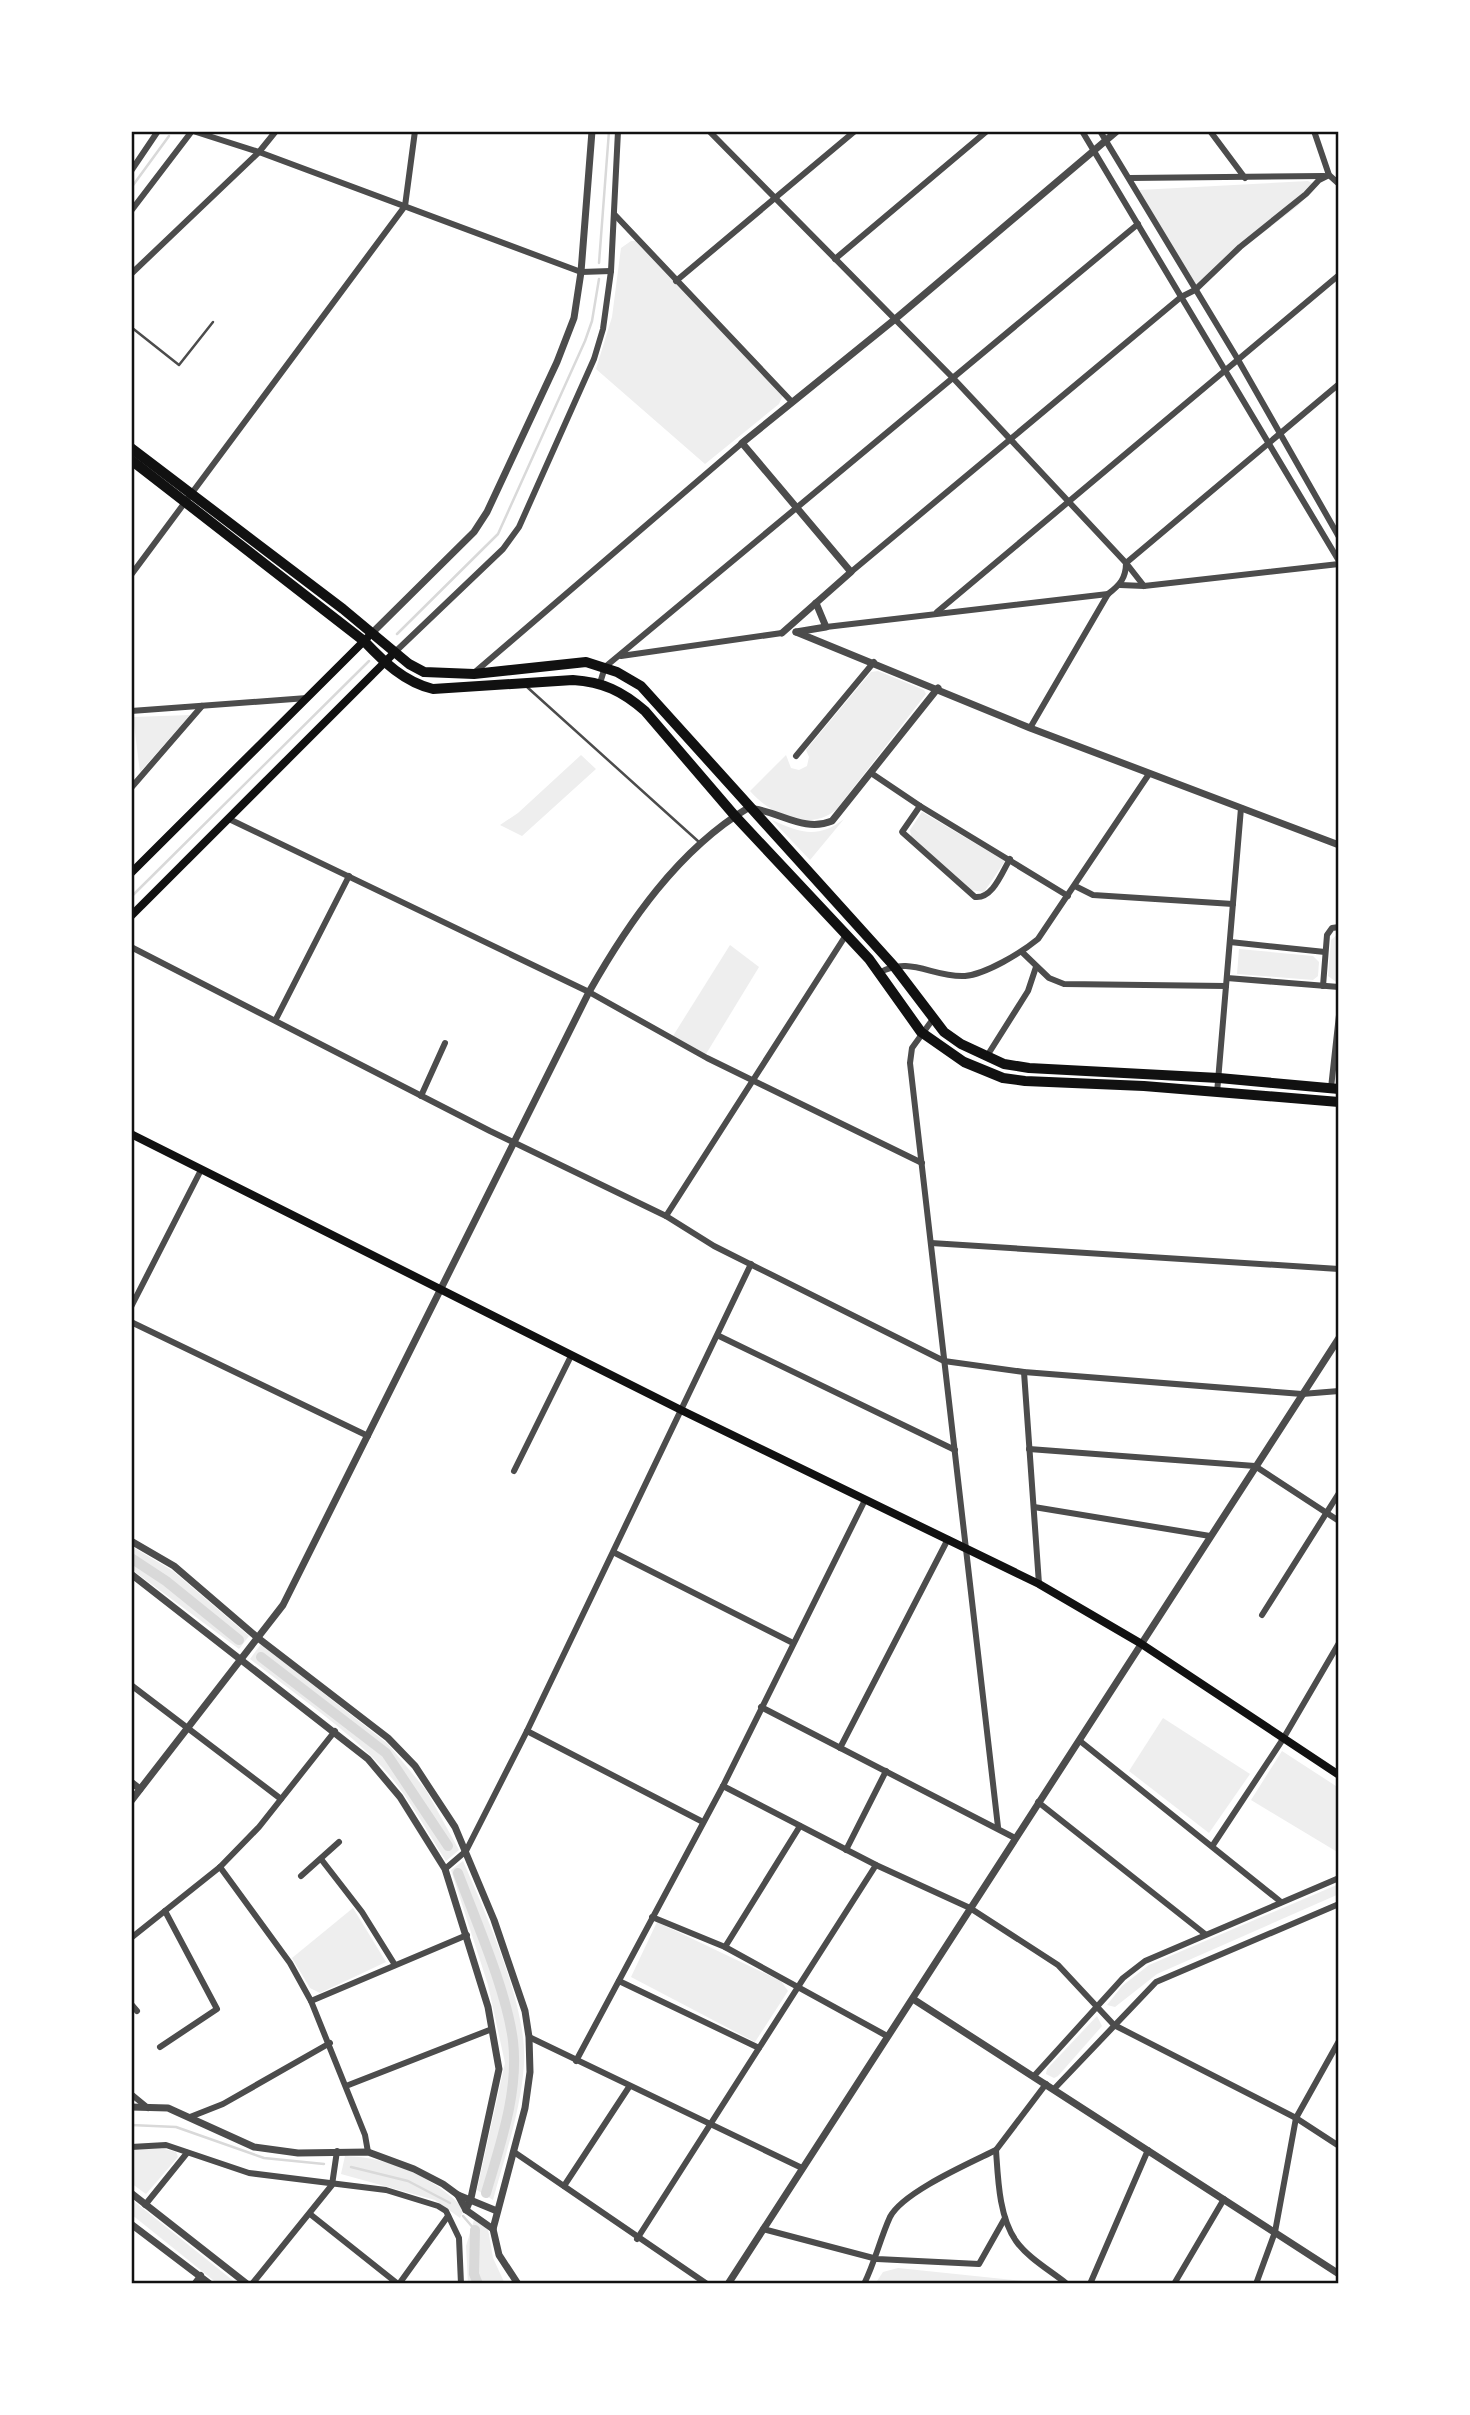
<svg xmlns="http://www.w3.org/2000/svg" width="1470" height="2415" font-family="Montserrat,sans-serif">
	<rect width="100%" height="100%" fill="#fff"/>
	<!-- green -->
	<g fill="#eee">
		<path d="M1308,181l8,4 -17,20 -61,47 -41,36 -58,-98z"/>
		<path d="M631,241h5l147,154 -4,9 -74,60 -109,-95 16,-52 9,-69z"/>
		<path d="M878,671l46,19 2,4 -90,116c-27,22 -65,5 -86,-19l36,-36 5,13 8,2 8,-4 2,-9 -3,-7 65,-78z"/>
		<path d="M190,715l-50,57 -7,-55z"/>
		<path d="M581,755l15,14 -74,67 -22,-11 18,-12z"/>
		<path d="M922,812l83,49 -21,31 -13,-2 -60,-54 -1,-6z"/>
		<path d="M844,819l-34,41 -38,-40c28,13 46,19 72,-1z"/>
		<path d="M1339,933v51l-11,-8 3,-36z"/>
		<path d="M730,945l29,22 -53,87 -33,-18z"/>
		<path d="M1239,949l74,7 6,6 -1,14 -5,4 -76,-6z"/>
		<path d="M131,1546l42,25 76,65 -10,13 -108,-80z"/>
		<path d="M261,1644l127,100 38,46 33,60 -13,11c-20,-31 -38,-66 -63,-93 -39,-41 -88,-74 -133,-109z"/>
		<path d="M1163,1718l87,56 -41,59 -80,-62z"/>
		<path d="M1282,1751l57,37v65l-88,-53z"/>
		<path d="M463,1861c23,53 65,147 61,203 -3,46 -19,92 -31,136l-16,-10 28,-127 -17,-78 -37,-115z"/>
		<path d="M1339,1884v10l-182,80 -42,33 -8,-2 15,-19 27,-21z"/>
		<path d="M353,1908l33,54 -66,31 -10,-5 -18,-30z"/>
		<path d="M657,1922l124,59 7,10 -33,51 -124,-65z"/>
		<path d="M1097,2016l5,10 -44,50 -4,2 -8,-4 1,-5z"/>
		<path d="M161,2148l15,4 2,5 -32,37 -15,-11v-34z"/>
		<path d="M345,2156c44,1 89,21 119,53l-4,9 -25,-18 -94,-26z"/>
		<path d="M131,2199l105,84 1,1h-19l-87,-70z"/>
		<path d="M474,2220l14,9 5,29 12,26h-37l-2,-38z"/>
		<path d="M898,2268l135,14 4,2h-162l8,-12z"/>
	</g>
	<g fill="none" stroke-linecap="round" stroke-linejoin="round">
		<!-- stream -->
		<g stroke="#d9d9d9" stroke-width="2.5">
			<path d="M131,188l38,-52"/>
			<path d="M599,263l10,-132"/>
			<path d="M397,634l101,-100 87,-193 7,-20 7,-42"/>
			<path d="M131,897l238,-236"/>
			<path d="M131,2125l45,2 88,31 60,6"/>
			<path d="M351,2167l57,14 42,22"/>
			<path d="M463,2216l12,14"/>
		</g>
		<!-- canal -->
		<g stroke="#d9d9d9" stroke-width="10">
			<path d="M131,1558l35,23 73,59"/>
			<path d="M261,1657l125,96 62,93"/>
			<path d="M458,1873c18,48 49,119 55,168 6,51 -13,104 -27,152"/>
			<path d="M475,2230l-1,44 4,10"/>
		</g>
		<!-- service -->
		<g stroke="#4c4c4c" stroke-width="2.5">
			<path d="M131,327l48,38 34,-43"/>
			<path d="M527,687l172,155"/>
		</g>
		<!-- minor -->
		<g stroke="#4c4c4c" stroke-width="6">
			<path d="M193,131l66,21 322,120 30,-1"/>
			<path d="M709,131l244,247 173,185 18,23"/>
			<path d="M1082,131l257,430"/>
			<path d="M1100,131l137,227 102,179"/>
			<path d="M1210,131l35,47"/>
			<path d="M1314,131l15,44 10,9"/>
			<path d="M131,171l27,-40"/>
			<path d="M1130,178l194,-2"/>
			<path d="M131,211l61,-80"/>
			<path d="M615,215l177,187"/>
			<path d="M835,259l152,-128"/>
			<path d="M131,274l128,-122 17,-21"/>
			<path d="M676,281l179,-150"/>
			<path d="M851,572l330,-275 14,-7 45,-43 66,-53 13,-14 10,-5"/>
			<path d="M131,575l274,-369 10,-75"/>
			<path d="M1120,585l24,1 195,-22"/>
			<path d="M937,612l402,-337"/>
			<path d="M826,627l282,-33"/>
			<path d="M394,653l109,-104 16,-22 75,-168 9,-30 8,-58 7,-140"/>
			<path d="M621,656l161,-23"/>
			<path d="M475,672l267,-229"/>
			<path d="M600,683l5,-16 533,-443"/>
			<path d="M131,711l176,-13"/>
			<path d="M1030,728l78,-134c12,-9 18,-16 18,-31l213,-179"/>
			<path d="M796,756l78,-94"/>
			<path d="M871,773l49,33 148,90"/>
			<path d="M131,788l71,-82"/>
			<path d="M920,806l-18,26 73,65c18,2 27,-25 35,-38"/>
			<path d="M229,819l360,173 118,66 215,105"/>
			<path d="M1075,886l18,9 140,9"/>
			<path d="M1230,942l95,10"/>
			<path d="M131,947l359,184 176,85 48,30 230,115 80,11 278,22 37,-3"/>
			<path d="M1022,952l27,26 15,6 162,2"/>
			<path d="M879,973c31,-18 54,5 86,3 21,-2 56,-23 73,-37l111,-165"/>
			<path d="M1227,978l112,9"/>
			<path d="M1323,986l4,-51 5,-7 7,-1"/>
			<path d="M276,1019l73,-143"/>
			<path d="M933,1019l-21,29 -2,15 88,764"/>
			<path d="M987,1056l41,-65 8,-24"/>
			<path d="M1331,1088l8,-73"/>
			<path d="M1217,1093l24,-285"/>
			<path d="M421,1096l24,-53"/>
			<path d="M666,1216l180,-281"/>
			<path d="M931,1243l408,26"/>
			<path d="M131,1307l70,-137"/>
			<path d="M131,1322l237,114"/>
			<path d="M719,1336l236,114"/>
			<path d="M1024,1372l15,212"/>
			<path d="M1029,1449l226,17 84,55"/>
			<path d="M514,1471l57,-115"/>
			<path d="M1034,1507l176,29"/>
			<path d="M615,1553l178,90"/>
			<path d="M1262,1615l77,-122"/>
			<path d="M131,1685l150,114"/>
			<path d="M761,1707l254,131"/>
			<path d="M527,1731l176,91"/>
			<path d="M1080,1741l201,161"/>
			<path d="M840,1748l108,-209"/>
			<path d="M723,1786l153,79 94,43 88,57 56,60 182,93 43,28"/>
			<path d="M1038,1802l167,132"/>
			<path d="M1213,1845l70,-106 56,-96"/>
			<path d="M846,1850l40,-79"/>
			<path d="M321,1859l41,53 33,53"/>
			<path d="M220,1867l70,96 21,38 54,134 3,17"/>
			<path d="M445,1869l21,-18 61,-120 224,-467"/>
			<path d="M301,1876l38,-34"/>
			<path d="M652,1917l73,30 162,89"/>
			<path d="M131,1938l89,-71 39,-40 76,-96"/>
			<path d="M725,1947l75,-121"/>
			<path d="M619,1981l140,67"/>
			<path d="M311,2001l156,-66"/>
			<path d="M131,2004l6,7"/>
			<path d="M529,2037l273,131"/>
			<path d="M160,2047l57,-38 -52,-98"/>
			<path d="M576,2061l147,-275 142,-286"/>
			<path d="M1034,2076l89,-98 22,-17 194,-83"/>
			<path d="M1046,2084l-50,66c2,29 3,67 20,91 12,17 35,30 51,43"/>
			<path d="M346,2086l146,-57"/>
			<path d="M1054,2089l102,-107 183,-78"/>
			<path d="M131,2094l17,14"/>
			<path d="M190,2117l33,-13 107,-61"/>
			<path d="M131,2147l35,-2 83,28 137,17 52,16 8,5 13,27 2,46"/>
			<path d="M514,2152l193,132"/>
			<path d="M564,2186l65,-99"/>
			<path d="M145,2205l42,-52"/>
			<path d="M310,2214l88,70"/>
			<path d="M763,2229l114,30 102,5 26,-46"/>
			<path d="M637,2239l239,-374"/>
			<path d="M194,2284l7,-9"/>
			<path d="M252,2284l80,-99 5,-34"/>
			<path d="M399,2284l49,-68"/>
			<path d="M864,2284c11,-22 16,-45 26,-67 13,-25 80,-54 106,-67"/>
			<path d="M1090,2284l58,-134"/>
			<path d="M1174,2284l50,-85"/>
			<path d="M1256,2284l19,-52 21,-114 43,-77"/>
		</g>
		<!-- tertiary -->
		<g stroke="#4c4c4c" stroke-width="7">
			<path d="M796,632l234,96 309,117"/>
			<path d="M796,632l30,-5 -10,-24"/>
			<path d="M372,633l102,-101 13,-20 70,-150 17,-44 7,-46 11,-141"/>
			<path d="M782,633l69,-61 -109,-129 152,-123 223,-189"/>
			<path d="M131,1541l43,25 84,72 130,100 27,28 40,61 39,93 31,91 4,26 1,35 -5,36 -32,121 6,26 19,29"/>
			<path d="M131,1574l237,185 32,38 45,72 43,138 11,62 -28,129 -5,12"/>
			<path d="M131,1782l9,7"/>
			<path d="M131,1801l152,-196 306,-613c39,-69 89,-142 159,-184 30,2 55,25 84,13l106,-133"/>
			<path d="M913,1999l426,275"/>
			<path d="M131,2107l37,1 86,39 44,6 70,-1 46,17 29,15 15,11 8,15 27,19"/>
			<path d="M131,2193l116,91"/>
			<path d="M458,2195l39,16"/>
			<path d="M131,2224l79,60"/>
			<path d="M728,2284l611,-946"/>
		</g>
		<!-- secondary -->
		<g stroke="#111" stroke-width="8">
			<path d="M131,873l236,-235"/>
			<path d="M131,916l263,-263"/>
			<path d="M131,1134l552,277 356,173 101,59 199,132"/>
		</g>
		<!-- trunk -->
		<g stroke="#111" stroke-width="10">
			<path d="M131,448l212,161 66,55 15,8 50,2 112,-12 31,10 24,14 252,279 51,67 17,12 43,20 25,4 190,10 120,11"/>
			<path d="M131,460l233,181c20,21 40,41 69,48l140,-9c30,2 49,11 72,31l90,105 134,143 52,73 43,30 39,16 22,3 119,5 195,16"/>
		</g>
	</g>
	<!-- border -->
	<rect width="1470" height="2415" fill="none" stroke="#ffffff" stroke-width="266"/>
	<rect x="133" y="133" width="1204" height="2149" fill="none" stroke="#111" stroke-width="2.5"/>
</svg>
